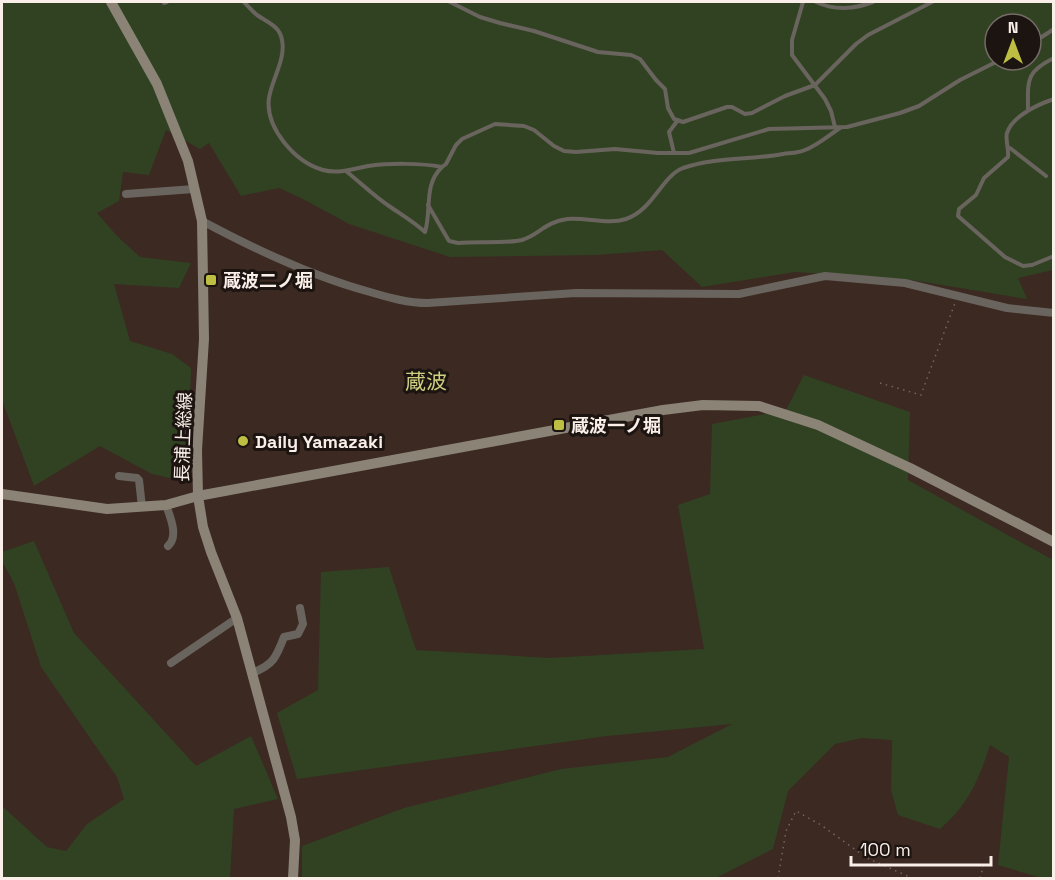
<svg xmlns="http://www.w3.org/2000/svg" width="1055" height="880" font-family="'Space Grotesk','Noto Sans JP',sans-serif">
	<rect width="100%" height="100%" fill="#3b2922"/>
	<!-- green -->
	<g fill="#314222" fill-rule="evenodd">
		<path d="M2,2h1051v268l-35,8 9,21 -115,-19 -117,-8 -93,15 -40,-37 -66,5 -146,2 -101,-33 -46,-25 -24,-11 -38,8 -32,-53 -9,6 -34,-19 -17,45 -26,-3 -4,29 -22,12 20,23 23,21 51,6 -12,25 -65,-4 16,57 42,13 19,14 -4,114 -35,-8 -52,-28 -66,40 -32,-86zM995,24h36v36h-36z"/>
		<path d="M804,375l106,37 -2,68 145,80v318h-12l-43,-13 11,-108 -19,-12c-11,35 -22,60 -50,84l-42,-14 -7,-25 1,-50 -30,-2 -27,6 -47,47 -15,58 -57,29h-414v-32l102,-38 157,-39 107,-12 64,-33 -125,12 -310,43 -20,-66 41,-23 3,-118 68,-5 27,83 134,8 154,-9 -26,-144 32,-11 2,-70 74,-14z"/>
		<path d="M34,541l40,92 122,133 55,-30 27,63 -44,10 -4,69h-228v-72l45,41 19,4 21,-27 37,-25 -7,-22 -76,-110 -27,-84 -12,-22v-9z"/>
	</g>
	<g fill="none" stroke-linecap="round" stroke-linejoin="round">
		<!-- path -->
		<g stroke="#76655f" stroke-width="1.5" stroke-dasharray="1.5 4.5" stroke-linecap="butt">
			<path d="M880,383l41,12 34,-92"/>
			<path d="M778,878l8,-47 10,-20 25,14 46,33 45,20"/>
			<path d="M980,878l4,-14"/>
		</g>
		<!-- lane -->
		<g stroke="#69645d" stroke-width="4">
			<path d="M244,2c4,4 8,9 13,13 10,7 23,11 25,25 4,19 -10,39 -13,58 -4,30 26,64 54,72 15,4 30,-1 45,-4 21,-3 53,-3 74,1l4,-3 10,-19 6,-6 33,-15 29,2 10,4 20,16 10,5 12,1 39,-3 43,4h31l80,-24 78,-2 53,-14 19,-7 41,-26 40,-20"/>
			<path d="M450,2l30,15 20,6 34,8 64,21 33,3 9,4 16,21 9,9 3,19 6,11 9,3 44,-15h5l13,7 7,-1 33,-17 30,-11 41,-41 12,-9 64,-33"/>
			<path d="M803,2l-11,38v15l33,44 6,12 4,16"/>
			<path d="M816,2c20,9 38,7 57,0"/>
			<path d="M164,3l3,-1"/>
			<path d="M1031,44l23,-15"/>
			<path d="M1054,99c-15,5 -42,17 -47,34 -2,5 2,16 1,24l-24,21 -8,17 -17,14 -1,7 47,41 18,9 9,-1 22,-9"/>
			<path d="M1028,110c0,-29 -3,-38 26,-52"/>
			<path d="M1010,148l36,28"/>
			<path d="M674,153l-5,-21 9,-12"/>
			<path d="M347,172c14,11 27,24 42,34 13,9 25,16 36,26 7,-22 -2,-47 17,-65"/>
			<path d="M428,205l21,36 9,2c18,-2 48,1 64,-3 17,-5 23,-18 45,-21 19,-2 41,6 59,0 27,-9 36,-43 57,-51 31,-11 68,-8 100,-14 7,-1 16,-1 22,-4 13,-5 24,-15 35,-22"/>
		</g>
		<!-- street -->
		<g stroke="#69645d" stroke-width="8">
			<path d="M126,194l68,-5"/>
			<path d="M202,221c54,29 109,55 168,71 20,6 38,11 58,11l148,-10 163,1 86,-18 80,7 102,25 47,5"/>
			<path d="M119,476l18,2 2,2 3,27"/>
			<path d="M166,505c4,12 13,31 2,41"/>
			<path d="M171,663l66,-45"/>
			<path d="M252,673c21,-8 24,-15 32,-36l14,-3 5,-10 -3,-16"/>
		</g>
		<!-- secondary -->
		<g stroke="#8a8376" stroke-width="10">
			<path d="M111,2l46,82 31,77 14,60 2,118 -7,111 1,46 5,31 8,25 26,66 54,199 4,23 -2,38"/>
			<path d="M2,494l105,15 59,-4 32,-9 465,-86 40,-5 56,1 59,19 92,43 144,74"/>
		</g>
	</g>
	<!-- markers -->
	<g fill="#bebf42" stroke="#1c1411" stroke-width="2">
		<rect x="205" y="274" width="12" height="12" rx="3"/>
		<rect x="553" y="419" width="12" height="12" rx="3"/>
		<circle cx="243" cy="441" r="6"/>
	</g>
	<g text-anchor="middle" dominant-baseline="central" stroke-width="6" stroke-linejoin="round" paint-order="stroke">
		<!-- poi labels -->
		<g font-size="18" font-weight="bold" fill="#faeee9" stroke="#1c1411" text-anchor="start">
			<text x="223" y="280">蔵波二ノ堀</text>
			<text x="571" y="425">蔵波一ノ堀</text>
			<text x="255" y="441">Daily Yamazaki</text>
		</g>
		<!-- street labels -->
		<g font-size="18" fill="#faeee9" stroke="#1c1411">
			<text transform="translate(183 437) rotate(-88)">長浦上総線</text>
		</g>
		<!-- quarter labels -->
		<g font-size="21" fill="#cecf81" stroke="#1c1411">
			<text x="426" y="381">蔵波</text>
		</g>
	</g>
	<!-- border -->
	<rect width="1055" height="880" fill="none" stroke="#faeee9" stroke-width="6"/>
	<!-- north arrow -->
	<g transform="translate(1013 42)"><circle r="28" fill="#1c1411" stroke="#756b67" stroke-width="1.5"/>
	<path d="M0-4.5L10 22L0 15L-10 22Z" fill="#bebf42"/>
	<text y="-9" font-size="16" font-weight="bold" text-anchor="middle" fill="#faeee9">N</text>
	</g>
	<!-- scale -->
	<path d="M851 856v9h140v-9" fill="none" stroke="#faeee9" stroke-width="3"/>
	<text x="860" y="856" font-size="18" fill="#faeee9" stroke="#1c1411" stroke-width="4.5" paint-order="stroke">100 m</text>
</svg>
